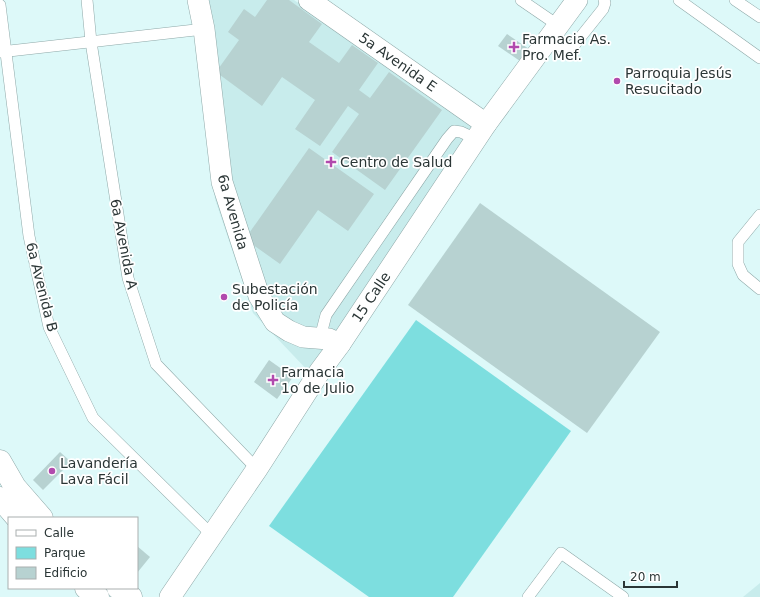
<svg xmlns="http://www.w3.org/2000/svg" width="760" height="597" font-family="'DejaVu Sans',sans-serif">
	<rect width="100%" height="100%" fill="#ddf9f9"/>
	<!-- built -->
	<g fill="#c8ecec">
		<path d="M195,0h99l181,126 -164,248 -58,-61 -38,-114z"/>
		<path d="M760,583v14h-17z"/>
	</g>
	<!-- green -->
	<path fill="#7ddedf" d="M416,320l155,111 -118,166h-84l-100,-71z"/>
	<!-- building -->
	<g fill="#b7d2d1">
		<path d="M267,0h22l33,24 -13,18 30,21 13,-18 26,18 -19,27 11,8 19,-26 53,38 -57,80 -53,-38 27,-38 -11,-8 -28,40 -25,-17 20,-29 -33,-23 -20,29 -46,-34 23,-32 -11,-8 16,-23 11,8z"/>
		<path d="M507,34l22,15 -9,12 -22,-15z"/>
		<path d="M309,148l65,46 -26,37 -30,-21 -38,54 -35,-25z"/>
		<path d="M480,203l180,129 -73,101 -179,-128z"/>
		<path d="M269,360l24,17 -16,22 -23,-17z"/>
		<path d="M60,452l11,10 -28,28 -10,-10z"/>
		<path d="M137,546l13,11 -13,16z"/>
	</g>
	<g fill="none" stroke-linecap="round" stroke-linejoin="round">
		<defs>
			<g id="service">
				<path d="M87,0l4,42 37,236 28,86 101,105"/>
				<path d="M521,0l38,26"/>
				<path d="M679,0l81,58"/>
				<path d="M735,0l25,17"/>
				<path d="M0,5l29,231 20,91 44,91 119,117"/>
				<path d="M546,42c10,3 20,8 29,2l28,-35 2,-6 -1,-3"/>
				<path d="M0,52l204,-23"/>
				<path d="M760,215l-22,27v22l5,11 17,14"/>
				<path d="M320,338l6,-23 121,-176 7,-8 7,1 15,7"/>
				<path d="M528,597l33,-44 62,44"/>
			</g>
			<g id="minor">
				<path d="M198,0l6,29 18,153 37,114 16,26 14,9 14,6 26,2 11,5"/>
				<path d="M309,0l177,124"/>
				<path d="M170,597l87,-128 63,-98 20,-27 146,-220 91,-124"/>
			</g>
			<g id="tertiary">
				<path d="M0,461l15,26 27,31"/>
				<path d="M0,498l17,20"/>
				<path d="M86,588l12,9"/>
				<path d="M118,588l13,9"/>
			</g>
		</defs>
		<!-- service casing -->
		<use href="#service" stroke="#8ea8a8" stroke-width="12"/>
		<!-- minor casing -->
		<use href="#minor" stroke="#8ea8a8" stroke-width="22"/>
		<!-- tertiary casing -->
		<use href="#tertiary" stroke="#8ea8a8" stroke-width="23"/>
		<!-- service -->
		<use href="#service" stroke="#fff" stroke-width="11"/>
		<!-- minor -->
		<use href="#minor" stroke="#fff" stroke-width="21"/>
		<!-- tertiary -->
		<use href="#tertiary" stroke="#fff" stroke-width="22"/>
	</g>
	<!-- markers -->
	<g fill="#b14aad" stroke="#fff" stroke-width="1.5">
		<path d="M512 41h4v4h4v4h-4v4h-4v-4h-4v-4h4z"/>
		<circle cx="617" cy="81" r="4"/>
		<path d="M329 156h4v4h4v4h-4v4h-4v-4h-4v-4h4z"/>
		<circle cx="224" cy="297" r="4"/>
		<path d="M271 374h4v4h4v4h-4v4h-4v-4h-4v-4h4z"/>
		<circle cx="52" cy="471" r="4"/>
	</g>
	<g text-anchor="middle" dominant-baseline="central" stroke-width="3.5" stroke-linejoin="round" paint-order="stroke">
		<!-- poi labels -->
		<g font-size="14" fill="#2b3636" stroke="#fff" text-anchor="start">
			<text x="522" y="39">Farmacia As.<tspan x="522" dy="16">Pro. Mef.</tspan></text>
			<text x="625" y="73">Parroquia Jesús<tspan x="625" dy="16">Resucitado</tspan></text>
			<text x="340" y="162">Centro de Salud</text>
			<text x="232" y="289">Subestación<tspan x="232" dy="16">de Policía</tspan></text>
			<text x="281" y="372">Farmacia<tspan x="281" dy="16">1o de Julio</tspan></text>
			<text x="60" y="463">Lavandería<tspan x="60" dy="16">Lava Fácil</tspan></text>
		</g>
		<!-- street labels -->
		<g font-size="14" fill="#2b3636" stroke="#fff">
			<text transform="translate(398 62) rotate(35)">5a Avenida E</text>
			<text transform="translate(233 212) rotate(74)">6a Avenida</text>
			<text transform="translate(124 244) rotate(79)">6a Avenida A</text>
			<text transform="translate(42 287) rotate(76)">6a Avenida B</text>
			<text transform="translate(371 297) rotate(-56)">15 Calle</text>
		</g>
	</g>
	<!-- legend -->
	<rect x="8" y="517" width="130" height="72" fill="#ffffff" stroke="#aaafaf"/>
	<rect x="16" y="530" width="20" height="6" fill="#ffffff" stroke="#aaafaf"/>
	<text x="44" y="537" font-size="12" fill="#2b3636">Calle</text>
	<rect x="16" y="547" width="20" height="12" fill="#7ddedf" stroke="#aaafaf"/>
	<text x="44" y="557" font-size="12" fill="#2b3636">Parque</text>
	<rect x="16" y="567" width="20" height="12" fill="#b7d2d1" stroke="#aaafaf"/>
	<text x="44" y="577" font-size="12" fill="#2b3636">Edificio</text>
	<!-- scale -->
	<path d="M624 581v6h53v-6" fill="none" stroke="#2b3636" stroke-width="2"/>
	<text x="630" y="581" font-size="12" fill="#2b3636" stroke="#ffffff" stroke-width="3" paint-order="stroke">20 m</text>
</svg>
